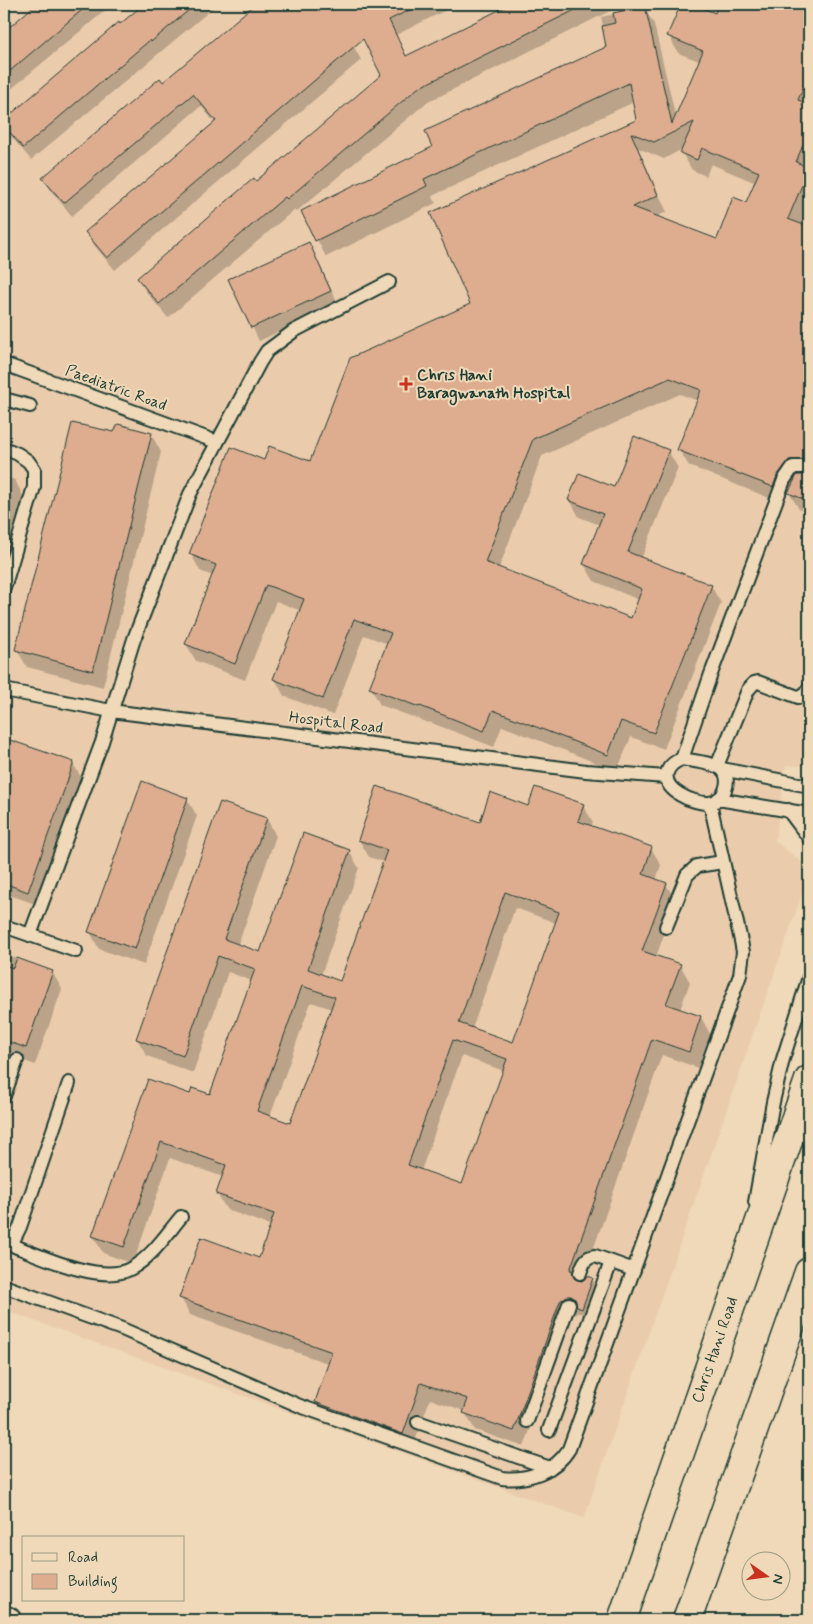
<svg xmlns="http://www.w3.org/2000/svg" width="813" height="1624" font-family="Mynerve,sans-serif">
	<rect width="100%" height="100%" fill="#efd9b8"/>
	<filter id="ink" filterUnits="userSpaceOnUse"><feTurbulence type="fractalNoise" baseFrequency=".02" numOctaves="2"/><feDisplacementMap in="SourceGraphic" scale="10" xChannelSelector="R" yChannelSelector="G"/><feConvolveMatrix kernelMatrix="1 2 1 2 8 2 1 2 1" color-interpolation-filters="sRGB"/></filter>
	<g filter="url(#ink)">
		<!-- built -->
		<path fill="#eaccac" d="M4,4h805v763l-23,-2 -11,76 34,27v6l-225,644 -580,-208z"/>
		<!-- shadow -->
		<g fill="#0003" fill-rule="evenodd">
			<path d="M40,4h73l-109,91v-61z"/>
			<path d="M144,4h74l-187,156 -21,-25 -6,-13z"/>
			<path d="M257,4h60l37,43 7,13 -246,210 -21,-25 -7,-13 128,-109 -14,-17 -129,110 -21,-25 -7,-13 119,-94z"/>
			<path d="M347,4h111l-62,31 11,22 107,-53h110l-198,99 -130,109 -2,-2 -126,108 -21,-25 -9,-14 118,-96 126,-108z"/>
			<path d="M682,4h8l25,10 5,-10h89v203l-7,17 7,4v285l-10,-4 -10,-16 3,-6 -1,-1 -9,17 -93,-37 -10,-16 19,-49 -18,-7 -138,62 -43,112 132,52 8,-20 -45,-19 -10,-17 16,-39 -21,-8 -9,-17 44,-12 54,-37 10,17 -37,91 70,27 10,17 -57,146 -33,-12 -14,34 -115,-45 -8,21 -65,-25v1l-49,-18 -9,-17 17,-44 -24,-9 -31,80 -49,-19 -9,-17 26,-68 -25,-10 -31,79 -49,-19 -10,-17 27,-68 -13,-5 -9,-17 73,-93 46,2 162,-158 166,-184 -4,-19 -202,94 4,7 -110,54 -23,-45 131,-65 174,-99 -7,-31 43,-9 10,16 22,94 23,-57 -21,-8 -9,-17zM638,148l26,11 20,-11 -2,5 10,17 14,6 5,-12 45,19 -9,21 -30,37 -61,-24 11,-5z"/>
			<path d="M316,257l22,47 -79,37 -29,-61z"/>
			<path d="M115,434h36l10,18 -58,235 -76,-20 -10,-17z"/>
			<path d="M4,476l11,4 9,18 -20,56z"/>
			<path d="M4,739l69,25 8,13 -46,127 -31,-11z"/>
			<path d="M187,799l10,17 -53,149 -45,-16 -9,-17z"/>
			<path d="M583,805l10,17 -2,5 60,21 10,17 -5,15 10,4 10,17 -20,56 24,8 10,17 -10,28 21,7 9,17 -12,34 -36,-13 -81,229 11,-5 9,17 -13,28 -7,-11h-4l-7,5 -46,129 -49,-17 -10,-17v-2l-35,-12 -18,51 -86,-31 -10,-17 14,-38 -140,-49 -9,-17 79,-38 12,-34 -45,-16 -10,-16 6,-17 -53,-19 -37,106 -30,-11 -10,-17 98,-141 19,1 42,-115 -24,-9 -35,101 -46,-17 -10,-17 130,-220 9,17 -38,109 23,9 88,-103 10,17 -38,107 20,7 43,-120 -15,-5 -10,-17 121,-16 49,-17zM515,908l41,15 -42,121 -42,-15zM311,1002l21,7 -41,115 -21,-7zM462,1056l42,15 -41,115 -42,-15z"/>
			<path d="M4,954l48,18 10,17 -27,76 -31,-12z"/>
		</g>
		<!-- building -->
		<g fill="#dead90" stroke="#1f3d34" fill-rule="evenodd">
			<path d="M36,4h53l-85,72v-44z"/>
			<path d="M144,4h52l-45,38 -1,-2 -127,108 -19,-23v-5l115,-98 1,2z"/>
			<path d="M255,4h167l-33,16 17,36 105,-52h76l-169,84 -131,111 -2,-2 -126,107 -22,-26 117,-100 2,3 125,-106 -18,-36 -256,219 -22,-26 131,-111 -23,-27 -129,109 -22,-25 118,-100 3,4z"/>
			<path d="M681,4h12l22,9 3,-9h91v69l-11,27 11,4v26l-13,32 13,6 -21,51 21,8v232l-20,1 -12,16 -4,11 -96,-37 24,-60 -31,-12 -137,61 -48,123 146,56 11,-29 -59,-25 20,-50 -35,-14 11,-27 35,14 20,-51 35,14 -41,102 84,33 -58,148 -33,-12 -13,34 -115,-45 -9,21 -64,-25 -1,1 -50,-19 22,-55 -37,-14 -31,80 -50,-20 31,-80 -38,-14 -31,79 -50,-20 31,-79 -27,-11 42,-107 33,13 5,-14 41,15 40,-103 120,-54 -40,-91 206,-93 -7,-37 -205,96 3,7 -112,55 -14,-30 131,-64 -7,-16 181,-84 -4,-21 13,-3 -2,-10 32,-7 27,118 31,-73 -36,-15zM694,122l-14,31 17,7 5,-12 57,24 -13,30 -13,-5 -16,42 -84,-32 25,-12 -27,-62 23,9z"/>
			<path d="M309,242l22,49 -80,37 -23,-49z"/>
			<path d="M72,423l42,9 4,-8 34,9 -59,238 -78,-21z"/>
			<path d="M797,475h12v26l-21,-8z"/>
			<path d="M4,738l70,24 -46,130 -24,-9z"/>
			<path d="M142,781l46,17 -53,151 -47,-17z"/>
			<path d="M377,786l103,36 10,-30 38,14 7,-19 49,17 -6,17 74,26 -9,27 24,9 -25,68 39,13 -15,40 35,12 -12,36 -37,-13 -82,231h2l2,8 3,2 5,1 6,-5 5,2 -11,31 -5,-2 -2,-8 -4,-3h-4l-7,5 -46,130 -51,-18 5,-14 -47,-16 -18,51 -88,-32 17,-50 -153,-54 22,-61 58,21 15,-44 -58,-20 10,-29 -65,-23 -37,105 -32,-11 56,-157 42,15 2,-6 18,6 45,-125 -37,-13 -35,100 -47,-17 84,-237 47,16 -43,121 36,13 43,-119 47,17 -42,119 32,12 47,-131 -29,-10zM505,892l54,20 -46,130 -54,-19zM302,986l33,11 -45,126 -33,-12zM453,1040l54,19 -45,125 -54,-19z"/>
			<path d="M17,958l36,13 -27,77 -22,-8v-75l9,3z"/>
		</g>
		<g fill="none" stroke-linecap="round" stroke-linejoin="round">
			<defs>
				<g id="lane">
					<path d="M4,364l213,78"/>
					<path d="M4,399l26,7"/>
					<path d="M4,448l14,6 10,7 6,8v18l-30,101"/>
					<path d="M4,690l107,21 475,60 80,6"/>
					<path d="M682,759l29,-85 73,-194 9,-13h16"/>
					<path d="M682,759c10,2 34,4 41,11 9,11 1,32 -14,33 -15,1 -50,-13 -41,-33 3,-6 8,-9 14,-11z"/>
					<path d="M717,766l31,-76 6,-7 4,-1 40,15 5,-1 6,-8"/>
					<path d="M722,769l87,17"/>
					<path d="M718,799l91,15"/>
					<path d="M788,810l21,28"/>
					<path d="M4,926l72,25"/>
					<path d="M666,927l21,-52 10,-9 26,-4"/>
					<path d="M30,935l72,-193 32,-103 56,-145 70,-132 7,-11 27,-20 95,-49"/>
					<path d="M4,1096l13,-36"/>
					<path d="M755,1202l18,-100 10,-43 26,-82"/>
					<path d="M7,1243c29,11 93,42 123,26 21,-11 36,-34 51,-52"/>
					<path d="M4,1244l10,-5 6,-12 49,-144"/>
					<path d="M580,1273c3,-9 5,-16 15,-17l39,14"/>
					<path d="M4,1286l118,43 178,77 202,72c25,3 54,-7 67,-29l171,-474 3,-23 -2,-11 -31,-138"/>
					<path d="M527,1421l42,-117"/>
					<path d="M418,1422l132,46"/>
					<path d="M549,1430l62,-168"/>
				</g>
				<path id="street" d="M4,1619l4,1"/>
				<g id="secondary">
					<path d="M622,1620l187,-540"/>
					<path d="M687,1620l122,-348"/>
				</g>
			</defs>
			<!-- lane casing -->
			<use href="#lane" stroke="#1f3d34" stroke-width="16"/>
			<!-- street casing -->
			<use href="#street" stroke="#1f3d34" stroke-width="29"/>
			<!-- secondary casing -->
			<use href="#secondary" stroke="#1f3d34" stroke-width="31"/>
			<!-- lane -->
			<use href="#lane" stroke="#efd9b8" stroke-width="12"/>
			<!-- street -->
			<use href="#street" stroke="#efd9b8" stroke-width="25"/>
			<!-- secondary -->
			<use href="#secondary" stroke="#efd9b8" stroke-width="28"/>
		</g>
	</g>
	<!-- markers -->
	<path fill="#c8321e" stroke="#efd9b8" stroke-width="2" d="M403.5 376.5h5v5h5v5h-5v5h-5v-5h-5v-5h5z"/>
	<g text-anchor="middle" dominant-baseline="central" stroke-width="4" stroke-linejoin="round" paint-order="stroke">
		<!-- poi labels -->
		<g font-size="16" font-weight="bold" fill="#1f3d34" stroke="#efd9b8" text-anchor="start">
			<text x="417" y="375">Chris Hani<tspan x="417" dy="18">Baragwanath Hospital</tspan></text>
		</g>
		<!-- street labels -->
		<g font-size="16" fill="#1f3d34" stroke="#efd9b8">
			<text transform="translate(116 388) rotate(20)">Paediatric Road</text>
			<text transform="translate(336 723) rotate(7)">Hospital Road</text>
			<text transform="translate(715 1350) rotate(-71)">Chris Hani Road</text>
		</g>
	</g>
	<!-- margin -->
	<rect width="813" height="1624" fill="none" stroke="#efd9b8" stroke-width="20"/>
	<rect x="10" y="10" width="793" height="1604" fill="none" stroke="#1f3d34" stroke-width="2" filter="url(#ink)"/>
	<!-- legend -->
	<rect x="22" y="1536" width="162" height="65" fill="#efd9b8" stroke="#9c9b83"/>
	<rect x="32" y="1553" width="25" height="8" fill="#efd9b8" stroke="#9c9b83"/>
	<text x="68" y="1562" font-size="15" fill="#1f3d34">Road</text>
	<rect x="32" y="1574" width="25" height="15" fill="#dead90" stroke="#9c9b83"/>
	<text x="68" y="1586" font-size="15" fill="#1f3d34">Building</text>
	<!-- north arrow -->
	<g transform="translate(766 1576) rotate(104)"><circle r="24" fill="#efd9b8" stroke="#9c9b83"/>
	<path d="M0-4L9 19L0 12L-9 19Z" fill="#c8321e"/>
	<text y="-8" font-size="14" font-weight="bold" text-anchor="middle" fill="#1f3d34">N</text>
	</g>
</svg>
